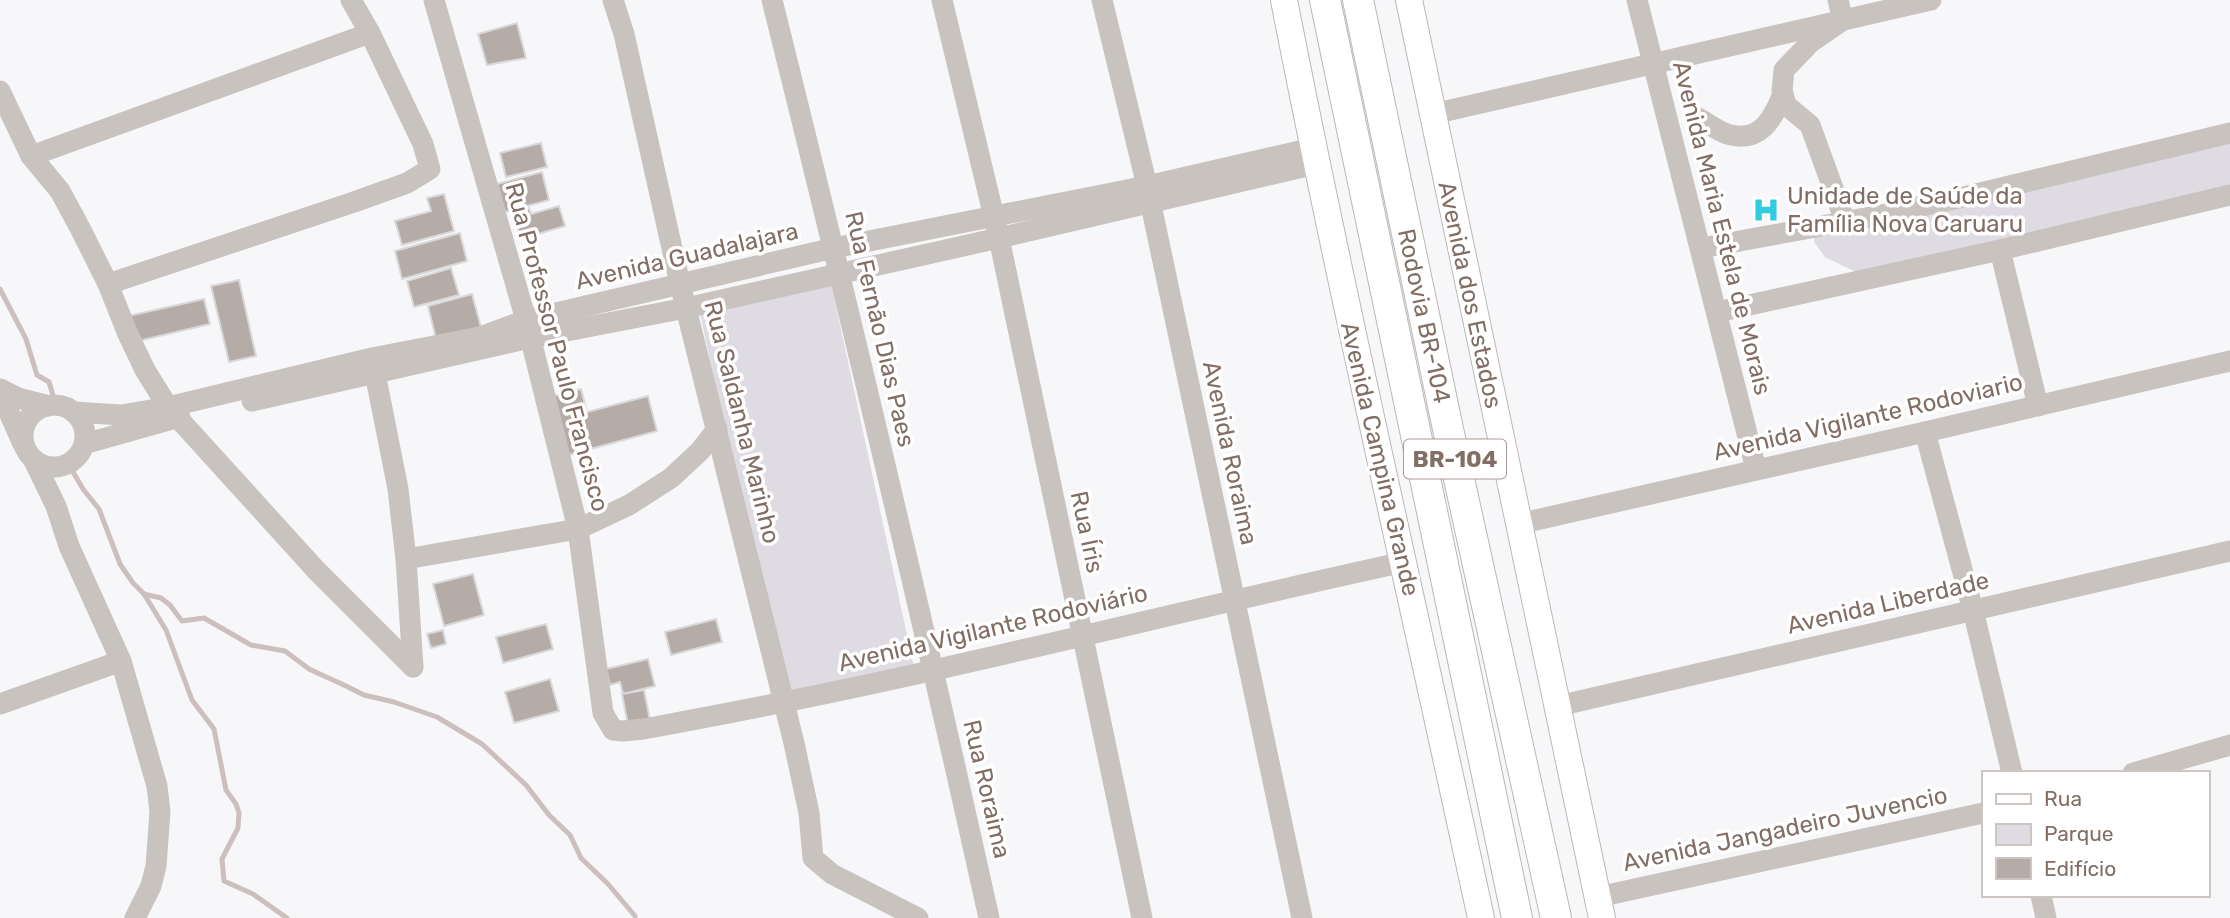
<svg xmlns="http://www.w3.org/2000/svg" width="2230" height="918" font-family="Rubik,sans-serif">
	<rect width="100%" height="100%" fill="#f7f7f9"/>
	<!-- green -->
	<g fill="#dedbe3">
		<path d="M2230,139v48l-368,88 -37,-18 -11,-15 1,-11z"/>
		<path d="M831,283l84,389 -135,26 -80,-385z"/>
	</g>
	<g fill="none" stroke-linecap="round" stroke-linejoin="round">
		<!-- stream -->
		<g stroke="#ccbfbd" stroke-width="5">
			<path d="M0,289l26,50 11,36 12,7 6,20"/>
			<path d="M69,465l14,24 16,20 21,55 13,19 11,11 17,4 9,7 12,16 22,-3 47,27 34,6 24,18 37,17 18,9 30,7 43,15 45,27 44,41 23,30 21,20 11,23 27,26 27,32"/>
			<path d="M144,594l22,36 26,70 22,29 12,61 10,14 3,9 -1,15 -16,31 2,22 29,13 34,24"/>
		</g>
	</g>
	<!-- building -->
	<g fill="#b6aca7" stroke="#d9d9db" stroke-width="2">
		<path d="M517,23l9,35 -39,7 -9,-31z"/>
		<path d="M541,143l6,24 -41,10 -6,-24z"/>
		<path d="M542,172l7,28 -44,12 -8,-28z"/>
		<path d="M444,194l10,37 -52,14 -7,-24 36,-10 -4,-13z"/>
		<path d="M559,206l6,20 -44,13 -8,-27 16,-4 2,6z"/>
		<path d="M460,233l7,28 -65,18 -7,-28z"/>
		<path d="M451,268l8,27 -45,12 -7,-26z"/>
		<path d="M239,280l17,76 -27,6 -18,-76z"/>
		<path d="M472,294l9,33 -45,12 -8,-33z"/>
		<path d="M204,299l6,25 -76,18 -6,-26z"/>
		<path d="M581,389l6,23 61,-16 9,35 -96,26 -16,-59z"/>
		<path d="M473,574l11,41 -40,11 -11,-42z"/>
		<path d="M716,619l6,23 -51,13 -6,-23z"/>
		<path d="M546,624l7,25 -50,14 -7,-26z"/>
		<path d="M443,630l3,14 -15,4 -4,-14z"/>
		<path d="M648,659l7,27 -32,8 -3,-12 -10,3 -4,-16z"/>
		<path d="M550,679l9,32 -45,12 -9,-31z"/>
		<path d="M644,690l7,35 -22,5 -7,-36z"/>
	</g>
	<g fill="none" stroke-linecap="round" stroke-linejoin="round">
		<defs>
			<g id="major">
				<path d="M1284,0c60,307 131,612 197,918"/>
				<path d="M1409,0l193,918"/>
			</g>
			<g id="highway">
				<path d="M1325,0l192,918"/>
				<path d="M1358,0l90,429 108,489"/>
			</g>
		</defs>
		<!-- major casing -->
		<use href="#major" stroke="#bdb7b4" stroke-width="28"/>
		<!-- highway casing -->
		<use href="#highway" stroke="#bcb6b4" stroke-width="32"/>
		<!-- minor -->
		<g stroke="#c9c3c0" stroke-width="21">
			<path d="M434,0l92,320 52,209 25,184 10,17 10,1 21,-2c97,-18 194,-37 290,-59 157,-35 313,-74 470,-108"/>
			<path d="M613,0l11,34 56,250 114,459 15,70 4,45 19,16 86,44"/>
			<path d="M772,0c76,305 149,611 217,918"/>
			<path d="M942,0l57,238 143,680"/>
			<path d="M1102,0l45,186 155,732"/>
			<path d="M1637,0l119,469"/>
			<path d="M1838,0l5,20 -32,22 -27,28 -2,21 4,14 24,20 35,96"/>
			<path d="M0,91l31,65 29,35 20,37 28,56 19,48 18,38 23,37 148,163 97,97"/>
			<path d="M1433,114l498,-114"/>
			<path d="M1698,118c9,5 20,13 29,16 33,10 46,-15 56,-40"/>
			<path d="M31,156l339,-123"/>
			<path d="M1701,248l175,-32 83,-18 271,-65"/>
			<path d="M2000,250l38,156"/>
			<path d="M108,284l246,-82 53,-19 23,-14 -7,-25 -53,-111 -19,-33"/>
			<path d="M1717,312l283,-62 230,-55"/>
			<path d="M373,363l25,126 8,70 7,108"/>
			<path d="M0,389l18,9 31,8"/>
			<path d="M0,392l23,52"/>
			<path d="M252,401l278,-63 156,-30 313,-70 317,-74"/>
			<circle cx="54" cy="436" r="31"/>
			<path d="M74,412l47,3 47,-8 204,-49 108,-21 46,-17 308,-72 313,-62 166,-38"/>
			<path d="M1925,432l48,178 39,163"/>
			<path d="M84,444l96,-27"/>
			<path d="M34,461l22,45 13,40 52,115 36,125 3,26 -4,54 -5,20 -16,32"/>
			<path d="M1518,524l407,-92 305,-71"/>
			<path d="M406,559l172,-30 51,-24 42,-27 29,-27 17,-22"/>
			<path d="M0,704l121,-43"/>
			<path d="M1558,706l672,-155"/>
			<path d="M2133,773l97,-28"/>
			<path d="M2041,895l5,23"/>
			<path d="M1598,897l385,-84"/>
		</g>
		<!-- major -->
		<use href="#major" stroke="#fff" stroke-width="26"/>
		<!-- highway -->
		<use href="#highway" stroke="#fff" stroke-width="30"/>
	</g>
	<!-- icons -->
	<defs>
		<symbol id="hospital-bare" viewBox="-9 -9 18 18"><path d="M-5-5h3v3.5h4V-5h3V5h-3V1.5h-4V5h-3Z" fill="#2fcce1" stroke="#fff" stroke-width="2.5" paint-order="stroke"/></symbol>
	</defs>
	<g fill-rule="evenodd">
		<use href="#hospital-bare" x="1747" y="191" width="38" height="38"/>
	</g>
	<g text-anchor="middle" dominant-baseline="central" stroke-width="7" stroke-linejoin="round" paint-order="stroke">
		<!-- shield labels -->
		<rect fill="#fff" stroke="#a89a93" stroke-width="2" x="1404" y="439.5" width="102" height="39" rx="5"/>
		<g font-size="23" font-weight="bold" fill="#826e65">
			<text x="1455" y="459">BR-104</text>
		</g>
		<!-- poi labels -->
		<g font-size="24" fill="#826e65" stroke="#fff" text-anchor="start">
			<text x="1787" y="196">Unidade de Saúde da<tspan x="1787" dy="28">Família Nova Caruaru</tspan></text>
		</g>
		<!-- street labels -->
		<g font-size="24" fill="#826e65" stroke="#fff">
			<text transform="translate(1722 228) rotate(76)">Avenida Maria Estela de Morais</text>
			<text transform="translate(687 256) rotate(-13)">Avenida Guadalajara</text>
			<text transform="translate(1470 295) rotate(78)">Avenida dos Estados</text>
			<text transform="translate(1424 316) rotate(78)">Rodovia BR-104</text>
			<text transform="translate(880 329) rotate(77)">Rua Fernão Dias Paes</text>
			<text transform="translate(557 347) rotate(75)">Rua Professor Paulo Francisco</text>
			<text transform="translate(1868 417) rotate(-13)">Avenida Vigilante Rodoviario</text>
			<text transform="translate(742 422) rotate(76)">Rua Saldanha Marinho</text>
			<text transform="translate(1230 453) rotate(78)">Avenida Roraima</text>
			<text transform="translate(1380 459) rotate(77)">Avenida Campina Grande</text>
			<text transform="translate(1087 532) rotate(78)">Rua Íris</text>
			<text transform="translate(1888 603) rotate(-13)">Avenida Liberdade</text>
			<text transform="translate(993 628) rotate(-13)">Avenida Vigilante Rodoviário</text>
			<text transform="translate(987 789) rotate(77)">Rua Roraima</text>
			<text transform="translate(1785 829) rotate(-12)">Avenida Jangadeiro Juvencio</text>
		</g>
	</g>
	<!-- legend -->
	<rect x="1982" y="771" width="228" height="126" fill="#ffffff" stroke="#cdc5c1" stroke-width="2"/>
	<rect x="1996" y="794" width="35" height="10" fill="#ffffff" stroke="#cdc5c1" stroke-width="2"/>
	<text x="2044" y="806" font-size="21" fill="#826e65">Rua</text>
	<rect x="1996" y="824" width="35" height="21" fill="#dedbe3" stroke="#cdc5c1" stroke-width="2"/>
	<text x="2044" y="841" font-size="21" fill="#826e65">Parque</text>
	<rect x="1996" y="858" width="35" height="21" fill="#b6aca7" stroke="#cdc5c1" stroke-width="2"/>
	<text x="2044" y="876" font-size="21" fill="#826e65">Edifício</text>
</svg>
